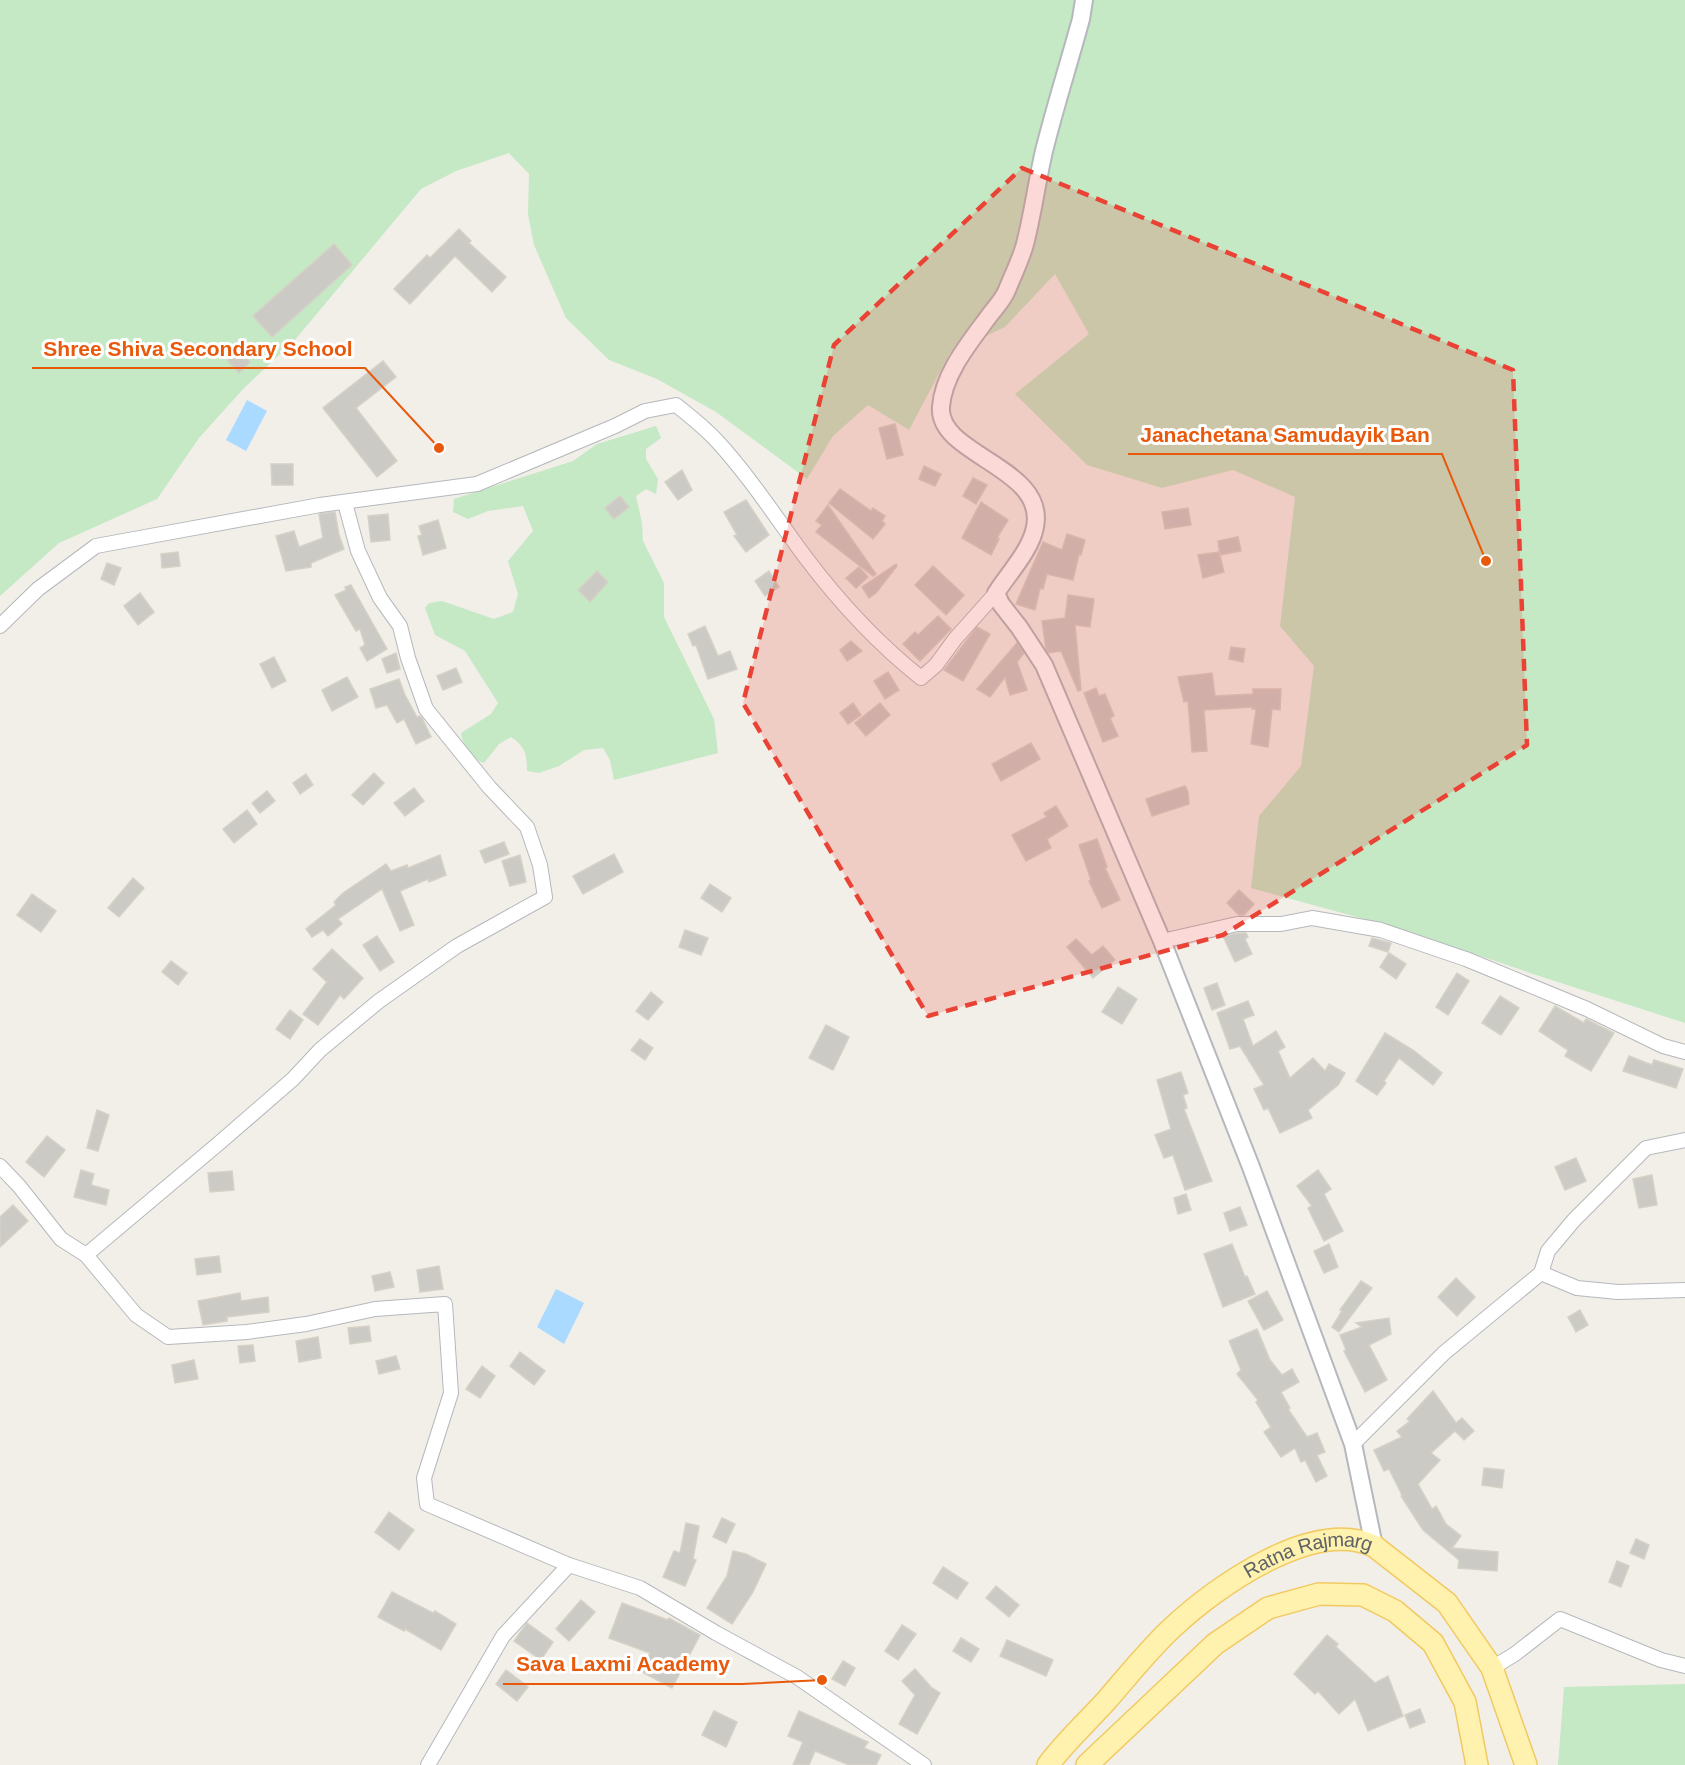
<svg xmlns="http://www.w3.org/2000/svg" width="1685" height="1765" font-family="Helvetica,sans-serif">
	<rect width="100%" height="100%" fill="#f1efe8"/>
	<!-- green -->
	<g fill="#c5e8c5">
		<path d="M0,0h1685v1023l-155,-50 -122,-42 -157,-43 8,-72 42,-50 13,-100 -34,-40 15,-129 -62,-27 -71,18 -75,-23 -72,-71 74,-60 -34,-60 -50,53 -55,26 -41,77 -41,-25 -35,31 -26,43 -91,-67 -59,-33 -48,-19 -43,-42 -32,-73 -6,-31 1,-40 -20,-21 -53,18 -35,18 -127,152 -50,47 -45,50 -42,61 -98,44 -59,53z"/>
		<path d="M656,426l5,12 -15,11v10l12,20 -2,15 -10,-5 -10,7 6,27 1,18 21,42v34l50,102 4,34 -104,27 -4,-20 -7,-12 -19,2 -25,16 -20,7 -12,-2c0,-17 -2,-25 -16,-34l-12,7 -15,19c-11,-3 -22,-19 -23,-30l30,-19 7,-11 -33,-52 -30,-16 -10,-27 4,-5 13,-2 52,18 19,-7 5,-18 -10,-33 25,-30 -10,-25 -35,5 -20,8 -15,-7 1,-13 119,-38 24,-17z"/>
		<path d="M1685,1684v81h-127l6,-78z"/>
	</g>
	<!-- water -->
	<g fill="#aadaff">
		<path d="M247,400l20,11 -21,40 -20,-11z"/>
		<path d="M556,1289l28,14 -20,41 -27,-17z"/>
	</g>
	<!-- building -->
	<g fill="#cccac5" stroke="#d6d1c6" stroke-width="1.5">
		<path d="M459,229l12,12 -2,2 37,34 -14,15 -37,-36 -45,48 -16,-15 33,-34 3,3z"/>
		<path d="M334,244l18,21 -80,72 -19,-21z"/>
		<path d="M239,350l11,12 -11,11 -12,-13z"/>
		<path d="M383,361l13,16 -40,31 41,53 -20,16 -54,-69z"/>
		<path d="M895,424l8,31 -16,4 -8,-31z"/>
		<path d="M271,464h22v21h-21z"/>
		<path d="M924,466l17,8 -6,12 -16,-7z"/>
		<path d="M682,470l10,20 -14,10 -13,-18z"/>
		<path d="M973,478l14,7 -11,19 -13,-8z"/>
		<path d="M840,489l31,22 2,-3 12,8 -3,5 3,3 -12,15 -44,-36z"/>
		<path d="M620,496l9,11 -15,12 -9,-11z"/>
		<path d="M746,500l23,35 -23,17 -12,-16 3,-1 -13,-23z"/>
		<path d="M981,502l27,18 -11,18 2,1 -8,16 -29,-17z"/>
		<path d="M828,505l48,69 -3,2 -57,-44 6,-7 -6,-4z"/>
		<path d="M1188,508l3,17 -26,4 -3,-17z"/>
		<path d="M335,512l4,23 5,14 -33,14v4l-25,4 -10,-35 18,-5 5,16 24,-9 -4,-24z"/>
		<path d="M388,514l2,26 -19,2 -3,-26z"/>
		<path d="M438,520l8,28 -23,7 -5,-19 4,-1 -3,-9z"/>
		<path d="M1067,534l18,6 -4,15 -2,-1 -6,26 -26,-6 -4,15 -3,-1 -5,22 -19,-6 27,-62 19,8z"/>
		<path d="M1238,537l3,14 -21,4 -2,-14z"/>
		<path d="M178,552l2,14 -18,2 -1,-14z"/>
		<path d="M1219,552l5,20 -21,6 -5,-23z"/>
		<path d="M107,563l14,5 -7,17 -13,-6z"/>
		<path d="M896,564l1,2 -21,27 -7,5 -7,-11z"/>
		<path d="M933,566l31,29 -18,20 -31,-30z"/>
		<path d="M859,567l9,10 -12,11 -10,-10z"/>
		<path d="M597,571l11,11 -18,20 -12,-12z"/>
		<path d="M769,571l10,16 -14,9 -10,-15z"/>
		<path d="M351,585l36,64 -20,12 -7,-13 5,-3 -5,-16 -4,2 -21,-36 11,-5 -1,-3z"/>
		<path d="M140,593l14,19 -16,13 -14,-19z"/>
		<path d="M1068,595l26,4 -4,28 -15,-2 6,65 -3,1 -17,-40 -12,2 -3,-4 -4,-28 23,-3z"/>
		<path d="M938,616l13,13 -31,32 -17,-17 12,-12 3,3z"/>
		<path d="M705,626l13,30 12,-5 7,18 -29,10 -12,-34 -3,1 -5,-12z"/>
		<path d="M977,627l13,7 -27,47 -19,-11z"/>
		<path d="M851,641l11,10 -15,10 -7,-11z"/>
		<path d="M1017,643l7,10 -7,9 10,28 -17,5 -5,-18 -15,20 -13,-8z"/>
		<path d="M1231,647l14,2 -2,13 -14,-3z"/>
		<path d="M396,653l4,16 -13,4 -5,-14z"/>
		<path d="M274,657l12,24 -14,7 -12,-24z"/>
		<path d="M456,668l6,14 -19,8 -6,-14z"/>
		<path d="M888,672l11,18 -14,9 -11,-18z"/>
		<path d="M1212,673l3,23 38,-2v-5h28l-1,21 -8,-1 -4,38 -17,-3 5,-35h-4v-2l-48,3 3,41 -15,1 -4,-51 -4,1 -6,-25z"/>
		<path d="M347,677l11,20 -26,14 -10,-21z"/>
		<path d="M399,679l6,16 12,22 3,-1 2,2 9,19 -15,7 -12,-25 -7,4 -10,-18 -11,3 -6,-19z"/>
		<path d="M1096,688l3,8 6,-2 9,22 -4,2 8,18 -15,6 -19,-49z"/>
		<path d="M853,703l8,12 -13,9 -8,-11z"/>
		<path d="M880,703l10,12 -24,21 -11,-13z"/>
		<path d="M1031,743l9,16 -39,22 -9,-17z"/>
		<path d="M374,773l10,10 -21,22 -11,-10z"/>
		<path d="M306,774l7,11 -13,9 -7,-11z"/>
		<path d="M1185,786l3,6 1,12 -37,12 -6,-17z"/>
		<path d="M414,788l10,13 -19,15 -11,-13z"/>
		<path d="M267,791l8,10 -15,12 -8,-10z"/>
		<path d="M1056,806l12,20 -21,13 4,9 -25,13 -14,-26 35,-18 -3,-4z"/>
		<path d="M247,810l10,14 -23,19 -11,-14z"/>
		<path d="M1097,839l10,28 -2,1 15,32 -18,8 -13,-27 2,-1 -12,-35z"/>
		<path d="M504,842l5,12 -24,9 -5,-12z"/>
		<path d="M614,854l9,18 -40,22 -10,-18z"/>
		<path d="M440,855l6,20 -17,7 -1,-3 -28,12 14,34 -14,6 -18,-42 -44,30 4,5 -14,12 -5,-6 -11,7 -6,-8 30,-24 -2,-3 9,-9 43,-29 5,7 16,-6 1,3z"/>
		<path d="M520,855l6,27 -16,4 -8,-25z"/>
		<path d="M133,878l11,10 -25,29 -11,-9z"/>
		<path d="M710,884l21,14 -9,14 -21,-14z"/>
		<path d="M1239,890l15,14 -10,11h-5l-12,-12z"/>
		<path d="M32,894l24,17 -15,21 -24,-17z"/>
		<path d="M685,930l23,8 -7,17 -22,-8z"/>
		<path d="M1238,933h8l2,4 -3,2 7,15 -17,8 -12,-26z"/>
		<path d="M377,936l17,26 -14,9 -17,-26z"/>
		<path d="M1372,938l19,5 -3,9 -19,-6z"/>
		<path d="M1076,939l16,16 11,-9 12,14 -22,18 -26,-31z"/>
		<path d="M332,949l31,29 -19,21 -4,-4 -22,30 -15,-11 24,-32 -14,-13z"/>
		<path d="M1389,953l17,11 -10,15 -16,-12z"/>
		<path d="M171,961l16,12 -9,12 -16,-13z"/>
		<path d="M1457,973l12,8 -21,34 -12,-8z"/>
		<path d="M1217,983l8,22 -13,5 -8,-22z"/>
		<path d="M1118,987l19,12 -15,25 -20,-12z"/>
		<path d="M651,992l12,10 -15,18 -12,-9z"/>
		<path d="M1500,996l19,12 -18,27 -19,-12z"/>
		<path d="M1248,1001l6,14 -11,4 10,27 23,-15 9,16 -7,4 12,27 23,-20 12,13 4,-7 16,9 -7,12 -30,25 4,8 -32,15 -12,-25 -4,2 -10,-21 10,-4 -24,-39 -10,3 -13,-36z"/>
		<path d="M1555,1006l29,17 2,-4 28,14 -23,38 -26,-15 3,-6 -29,-19z"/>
		<path d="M290,1010l13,10 -13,19 -14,-10z"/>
		<path d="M826,1025l23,12 -16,33 -24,-12z"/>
		<path d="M1385,1033l28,17 29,23 -9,12 -34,-27 -15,23 2,2 -9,12 -21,-14z"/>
		<path d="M640,1039l13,9 -8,12 -14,-10z"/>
		<path d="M1629,1056l23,9 2,-5 29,9 -7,19 -53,-17z"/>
		<path d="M1181,1072l7,21 -5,2 4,13 -3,1 28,72 -27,9 -12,-35 -9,3 -9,-23 16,-6 -14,-49z"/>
		<path d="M97,1110l12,5 -11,36 -11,-3z"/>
		<path d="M47,1136l18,14 -21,27 -18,-15z"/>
		<path d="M1576,1158l10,23 -21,9 -10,-23z"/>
		<path d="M81,1170l13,4 -3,11 18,5 -3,15 -32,-8z"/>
		<path d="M1318,1170l13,19 -7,5 19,37 -19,10 -16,-33 4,-2 -15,-20z"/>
		<path d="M232,1171l2,19 -24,2 -2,-19z"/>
		<path d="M1652,1175l5,30 -18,3 -6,-29z"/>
		<path d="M1186,1194l5,16 -13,4 -4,-16z"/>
		<path d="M13,1205l15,16 -28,26v-30z"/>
		<path d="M1240,1207l7,18 -17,6 -6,-18z"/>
		<path d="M1232,1244l13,33 2,-1 8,18 -32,13 -19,-53z"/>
		<path d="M1329,1244l9,23 -14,6 -10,-22z"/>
		<path d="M219,1256l2,16 -24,3 -2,-16z"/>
		<path d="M439,1266l4,23 -23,3 -3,-22z"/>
		<path d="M390,1272l4,15 -19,4 -3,-15z"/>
		<path d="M1456,1278l19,19 -18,19 -19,-19z"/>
		<path d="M1361,1281l11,7 -33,44 -7,-5 10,-16 -2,-1z"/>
		<path d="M1267,1291l16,29 -19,10 -16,-29z"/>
		<path d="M240,1293l1,8 27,-4 1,15 -42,5v4l-24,4 -5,-24z"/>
		<path d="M1580,1310l8,15 -12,7 -8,-15z"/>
		<path d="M1389,1318l2,16 -22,11 18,35 -22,12 -21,-41 2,-1 -6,-15 22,-8 -6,-4z"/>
		<path d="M369,1326l2,15 -21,3 -2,-16z"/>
		<path d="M1257,1329l13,31 12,15 10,-6 7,13 -18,10 9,16 -2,1 19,28 10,-4 8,19 -8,3 10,21 -11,6 -11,-22 -4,2 -6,-14 -14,9 -17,-25 7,-5 -15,-25 2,-2 -21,-26 4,-4 -12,-29z"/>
		<path d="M318,1337l3,21 -22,4 -3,-21z"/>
		<path d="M253,1345l2,16 -15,2 -2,-17z"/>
		<path d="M520,1352l25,19 -11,14 -24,-19z"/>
		<path d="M396,1356l4,13 -21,5 -3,-13z"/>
		<path d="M194,1360l4,19 -23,4 -3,-18z"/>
		<path d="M482,1366l13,10 -15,22 -14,-9z"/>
		<path d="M1433,1391l23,32 6,-5 12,13 -10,9 -9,-9 -24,22 9,7 -22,24 14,25 4,-3 10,18 15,12 -9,12 46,4 -1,19 -39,-3 1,-8 -36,-30 -22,-34 1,-1 -13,-26 -5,2 -10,-21 28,-13 -5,-6 13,-10 -3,-2z"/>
		<path d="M1484,1468l20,2 -2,18 -20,-3z"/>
		<path d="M389,1512l25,18 -15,20 -24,-18z"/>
		<path d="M722,1518l13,6 -9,19 -13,-6z"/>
		<path d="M686,1523l13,3 -6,33 3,1 -11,26 -22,-9 11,-26 6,2z"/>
		<path d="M1636,1539l13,6 -5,14 -14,-6z"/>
		<path d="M733,1551l13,3 20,10 -13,28 -21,32 -25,-16 20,-32z"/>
		<path d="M1617,1561l12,5 -8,21 -12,-5z"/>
		<path d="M943,1567l25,16 -11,16 -24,-16z"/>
		<path d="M996,1586l23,19 -10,12 -23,-19z"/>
		<path d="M392,1592l41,21 2,-2 21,13 -15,26 -36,-21 -1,2 -26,-14z"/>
		<path d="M581,1600l14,12 -26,29 -13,-12z"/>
		<path d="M622,1603l46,17 1,-2 31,17 -28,53 -32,-17 10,-18 -41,-15z"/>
		<path d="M527,1623l26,19 -12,18 -27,-19z"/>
		<path d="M902,1625l14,9 -18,26 -13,-9z"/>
		<path d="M1327,1635l11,9 -2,3 39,36 13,-7 15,40 -35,15 -13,-32 -16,15 -21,-23 -3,3 -21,-20z"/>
		<path d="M961,1638l18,11 -8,13 -18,-11z"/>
		<path d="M1007,1640l46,20 -7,16 -46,-20z"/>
		<path d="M843,1661l12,7 -10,18 -13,-7z"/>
		<path d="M915,1669l16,18 9,6 -23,41 -18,-10 16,-29 -13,-14z"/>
		<path d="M506,1670l22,17 -11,14 -21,-17z"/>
		<path d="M1420,1709l5,13 -15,6 -5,-13z"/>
		<path d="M714,1711l23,11 -11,25 -24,-12z"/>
		<path d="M799,1711l69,31 -4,6 17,7 -5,10h-27l-34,-14 -6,14h-16l10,-23 -15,-6z"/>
	</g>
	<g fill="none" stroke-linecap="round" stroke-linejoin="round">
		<defs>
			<g id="minor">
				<path d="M0,626l38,-37 58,-43 224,-41 157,-21 138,-58 30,-15 31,-6c14,11 29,23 41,36 33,36 60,78 89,117 34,45 71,85 115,120l15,-13 19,-26 41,-46"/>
				<path d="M1162,941l75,-17h44l31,-6 69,12 85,29 121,50 76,37 22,6"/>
				<path d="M0,1166l19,20 42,53 25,16 50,60 32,22 79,-5 59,-8 69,-15 70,-5 6,89 -27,85 3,26 142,61 71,23 76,45 81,44 127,88"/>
				<path d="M86,1255l132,-111 75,-65 27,-29 59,-49 78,-55 88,-49 -5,-32 -13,-38 -38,-40 -63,-78 -18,-51 -8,-32 -20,-28 -22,-47 -13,-48"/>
				<path d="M1541,1273l36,15 41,4 67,-2"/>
				<path d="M1353,1444l91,-91 97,-80 7,-22 26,-31 72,-72 39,-8"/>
				<path d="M1492,1668l23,-14 45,-35 101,41 24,6"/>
				<path d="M428,1765l75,-129 66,-71"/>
			</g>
			<path id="tertiary" d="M1084,0l-3,19c-12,44 -26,88 -37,132 -7,30 -11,62 -19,93 -4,15 -12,31 -18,46 -4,10 -12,18 -18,26 -19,26 -46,58 -48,91 -4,48 106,60 94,120 -4,23 -27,47 -39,66l5,11 18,23 25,38 118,276 89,226 102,277 21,102"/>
			<g id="primary">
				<path id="s1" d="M1048,1765c17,-23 39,-43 58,-64 22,-25 43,-52 67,-74 44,-41 140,-109 201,-81l73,57 45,65 34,97"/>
				<path d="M1087,1765l128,-121 53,-36 51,-14 44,1 32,16 38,32 32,59 12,63"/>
			</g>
		</defs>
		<!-- minor casing -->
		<use href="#minor" stroke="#b5b8bc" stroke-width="16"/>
		<!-- tertiary casing -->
		<use href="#tertiary" stroke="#b5b8bc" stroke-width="20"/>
		<!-- primary casing -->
		<use href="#primary" stroke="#f2c960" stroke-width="24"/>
		<!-- minor -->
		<use href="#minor" stroke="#fff" stroke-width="14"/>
		<!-- tertiary -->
		<use href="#tertiary" stroke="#fff" stroke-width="16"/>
		<!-- primary -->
		<use href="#primary" stroke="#fff2af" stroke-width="21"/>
	</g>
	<!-- marked area -->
	<path fill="#ea4335" fill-opacity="0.2" stroke="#ea4335" stroke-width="4.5" stroke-dasharray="12 8" stroke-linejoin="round" d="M1022,168l491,202 14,375 -304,190 -295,81 -185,-313 91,-358z"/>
	<g text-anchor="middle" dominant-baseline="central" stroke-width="6" stroke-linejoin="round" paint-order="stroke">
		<!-- street labels -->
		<g font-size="20" fill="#5f6368" stroke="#fff">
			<text stroke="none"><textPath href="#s1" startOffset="344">Ratna Rajmarg</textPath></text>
		</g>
	</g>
	<!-- callouts -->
	<path fill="none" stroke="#e8590c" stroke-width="2" d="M439 448L365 368H32M1486 561L1442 454H1128M822 1680L742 1684H503"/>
	<g fill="#e8590c" stroke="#fff" stroke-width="2">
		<circle cx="439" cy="448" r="6"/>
		<circle cx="1486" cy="561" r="6"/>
		<circle cx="822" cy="1680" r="6"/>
	</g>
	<g font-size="21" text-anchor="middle" font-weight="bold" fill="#e8590c" stroke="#fff" stroke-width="6" stroke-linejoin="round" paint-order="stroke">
		<text x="198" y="356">Shree Shiva Secondary School</text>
		<text x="1285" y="442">Janachetana Samudayik Ban</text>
		<text x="623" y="1671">Sava Laxmi Academy</text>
	</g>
</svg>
